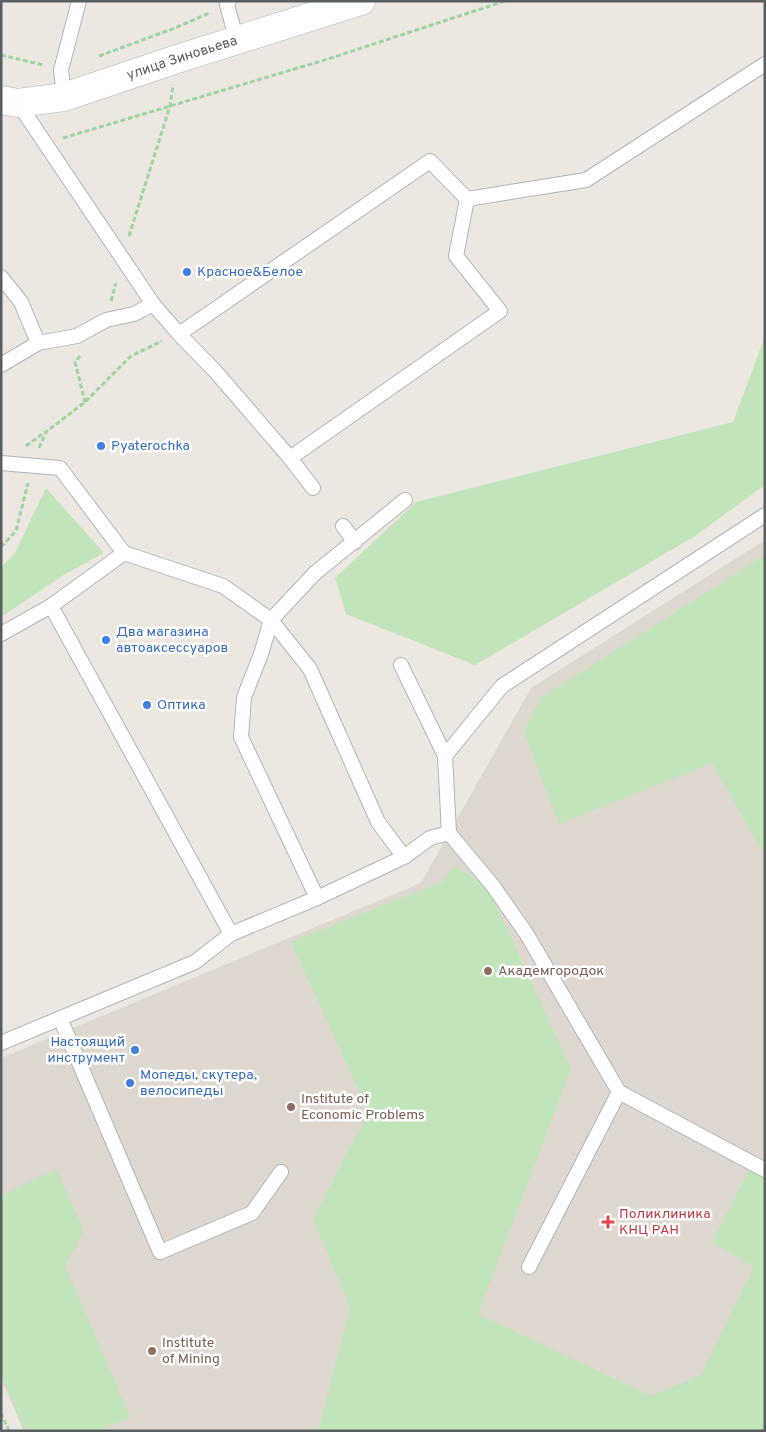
<svg xmlns="http://www.w3.org/2000/svg" width="766" height="1432" font-family="Overpass,sans-serif">
	<rect width="100%" height="100%" fill="#ece7e0"/>
	<!-- education -->
	<path fill="#ded8d1" d="M765,540v891h-741l-23,-52v-321l420,-175 110,-195z"/>
	<!-- green -->
	<g fill="#c3e5bb">
		<path d="M765,336v149l-70,51 -220,129 -129,-51 -11,-36 81,-76 317,-80z"/>
		<path d="M46,488l58,65 -39,21 -64,43v-49l14,-15z"/>
		<path d="M765,555v301l-53,-93 -153,61 -35,-91 15,-34z"/>
		<path d="M454,866l33,19 84,184 -93,245 173,82 50,-21 53,-108 -42,-25 37,-72 16,8v253h-447l32,-124 -37,-88 51,-98 1,-17 -74,-162 151,-60z"/>
		<path d="M56,1169l28,62 -19,35 65,151 -33,14h-73l-23,-58v-177z"/>
	</g>
	<g fill="none" stroke-linecap="round" stroke-linejoin="round">
		<defs>
			<g id="lane">
				<path d="M229,1l-2,4 10,36"/>
				<path d="M64,97l-3,-27 18,-69"/>
				<path d="M1,277l20,25 17,41 39,-7 29,-16 28,-6 19,-10 -135,-201"/>
				<path d="M153,304l26,30 251,-173 37,38 119,-19 179,-116"/>
				<path d="M179,334l36,37 75,87 210,-147 -44,-55 11,-57"/>
				<path d="M1,365l37,-22"/>
				<path d="M290,458l23,30"/>
				<path d="M1,463l59,5 64,85 -73,53 -50,28"/>
				<path d="M765,515l-263,171 -57,70 4,77 44,53 33,47 93,159 146,78"/>
				<path d="M343,526l12,16"/>
				<path d="M124,553l99,33 48,34 44,-47 90,-73"/>
				<path d="M51,606l180,328"/>
				<path d="M401,665l44,91"/>
				<path d="M317,898l-76,-161 3,-40 17,-43 10,-34 39,49 68,153 26,35"/>
				<path d="M60,1018l100,234 92,-39 29,-41"/>
				<path d="M1,1043l194,-81 36,-28 86,-36 87,-41 26,-19 19,-5"/>
				<path d="M529,1267l90,-175"/>
			</g>
			<g id="street">
				<path id="s1" d="M1,100l17,3 46,-6 113,-38 184,-58"/>
			</g>
		</defs>
		<!-- lane casing -->
		<use href="#lane" stroke="#b1b5b8" stroke-width="16"/>
		<!-- street casing -->
		<use href="#street" stroke="#b1b5b8" stroke-width="29"/>
		<!-- path -->
		<g stroke="#9ed7a1" stroke-width="3" stroke-dasharray="5 2.5" stroke-linecap="butt">
			<path d="M1,55l42,10"/>
			<path d="M99,56l76,-28 34,-15"/>
			<path d="M63,138l265,-79 177,-58"/>
			<path d="M129,236l41,-130 3,-20"/>
			<path d="M111,301l5,-18"/>
			<path d="M80,356l-5,6 10,40"/>
			<path d="M26,446l19,-14"/>
			<path d="M39,448l7,-16 39,-30 46,-46 31,-15"/>
			<path d="M1,547l15,-16 12,-48"/>
			<path d="M1,1413l8,18"/>
		</g>
		<!-- lane -->
		<use href="#lane" stroke="#fff" stroke-width="14"/>
		<!-- street -->
		<use href="#street" stroke="#fff" stroke-width="28"/>
	</g>
	<!-- markers -->
	<g fill="#3f7fe0" stroke="#fff" stroke-width="2">
		<circle cx="187" cy="272" r="5"/>
		<circle cx="101" cy="446" r="5"/>
		<circle cx="106" cy="640" r="5"/>
		<circle cx="147" cy="705" r="5"/>
		<circle cx="135" cy="1050" r="5"/>
		<circle cx="130" cy="1083" r="5"/>
	</g>
	<g fill="#8d6e63" stroke="#fff" stroke-width="2">
		<circle cx="488" cy="971" r="5"/>
		<circle cx="291" cy="1107" r="5"/>
		<circle cx="152" cy="1351" r="5"/>
	</g>
	<path fill="#e0444e" stroke="#fff" stroke-width="2" d="M605.5 1214.5h5v5h5v5h-5v5h-5v-5h-5v-5h5z"/>
	<g text-anchor="middle" dominant-baseline="central" stroke-width="5" stroke-linejoin="round" paint-order="stroke">
		<!-- street labels -->
		<g font-size="14" fill="#595e61" stroke="#fff">
			<text stroke="none"><textPath href="#s1" startOffset="188">улица Зиновьева</textPath></text>
		</g>
		<!-- shop labels -->
		<g font-size="14" fill="#366cbe" stroke="#fff" text-anchor="start">
			<text x="197" y="272">Красное&amp;Белое</text>
			<text x="111" y="446">Pyaterochka</text>
			<text x="116" y="632">Два магазина<tspan x="116" dy="16">автоаксессуаров</tspan></text>
			<text x="157" y="705">Оптика</text>
			<text x="125" y="1042" text-anchor="end">Настоящий<tspan x="125" dy="16">инструмент</tspan></text>
			<text x="140" y="1075">Мопеды, скутера,<tspan x="140" dy="16">велосипеды</tspan></text>
		</g>
		<!-- education labels -->
		<g font-size="14" fill="#785e54" stroke="#fff" text-anchor="start">
			<text x="498" y="971">Академгородок</text>
			<text x="301" y="1099">Institute of<tspan x="301" dy="16">Economic Problems</tspan></text>
			<text x="162" y="1343">Institute<tspan x="162" dy="16">of Mining</tspan></text>
		</g>
		<!-- health labels -->
		<g font-size="14" fill="#be3a42" stroke="#fff" text-anchor="start">
			<text x="619" y="1214">Поликлиника<tspan x="619" dy="16">КНЦ РАН</tspan></text>
		</g>
	</g>
	<!-- border -->
	<rect width="766" height="1432" fill="none" stroke="#595e61" stroke-width="5"/>
</svg>
